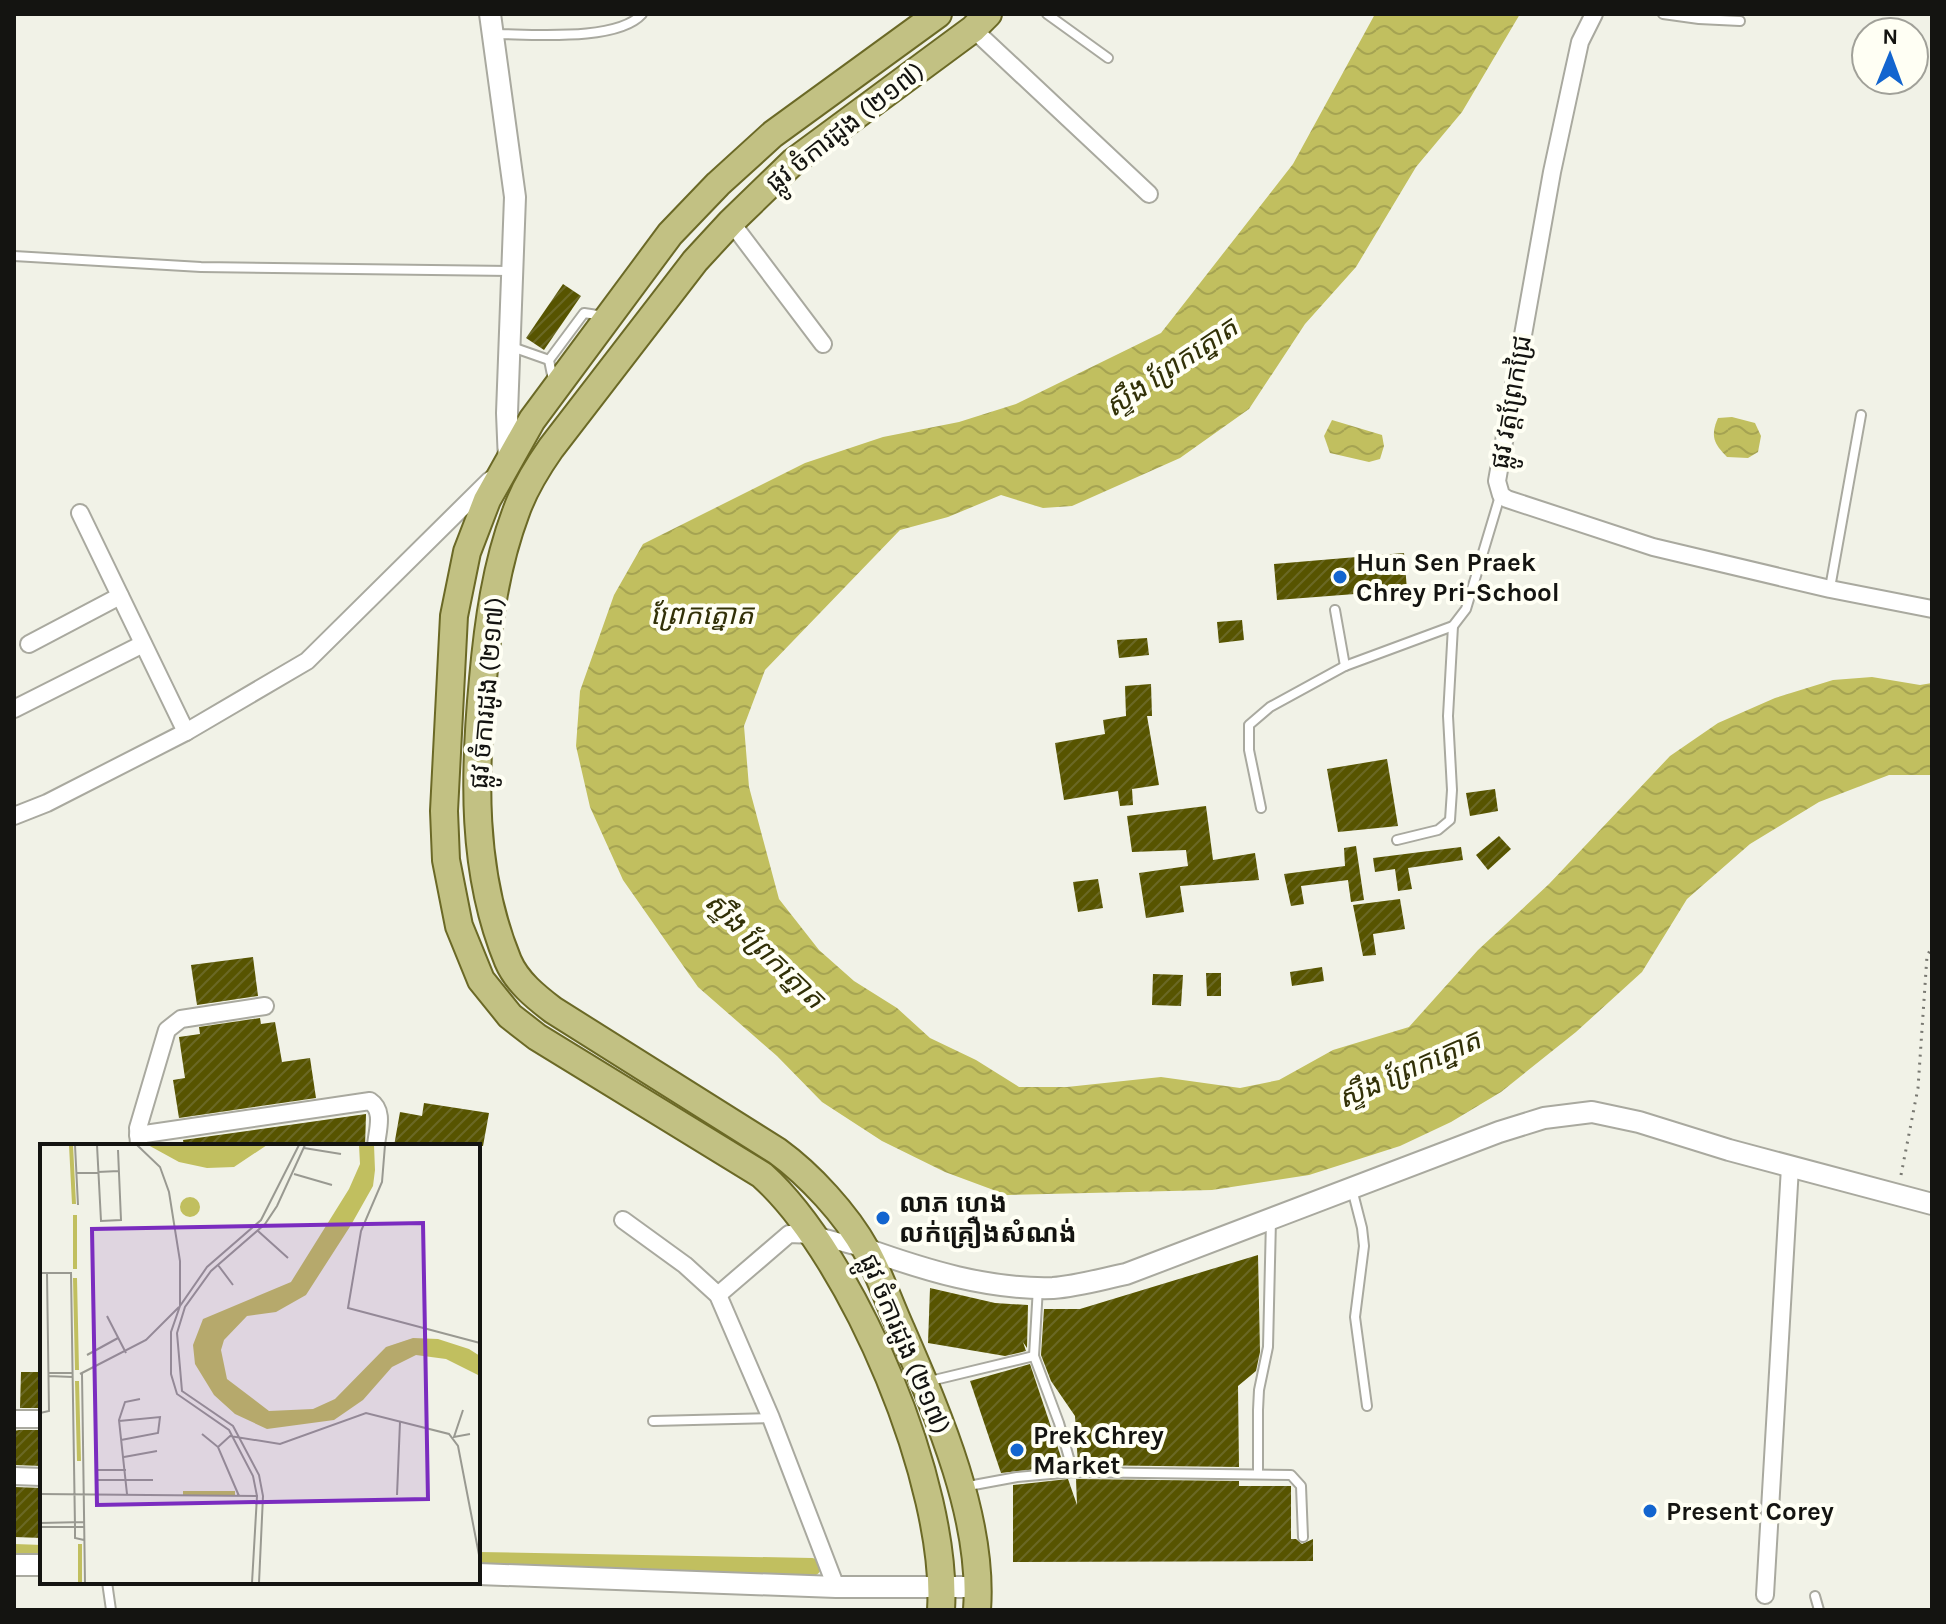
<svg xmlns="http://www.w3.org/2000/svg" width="1946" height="1624" font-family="Karla,'Noto Sans Khmer',sans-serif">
	<defs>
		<pattern id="water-waves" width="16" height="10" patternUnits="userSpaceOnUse" patternTransform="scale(2)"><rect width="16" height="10" fill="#c1bf5f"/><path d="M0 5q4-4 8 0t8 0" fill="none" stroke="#a5a352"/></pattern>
		<pattern id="building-hatch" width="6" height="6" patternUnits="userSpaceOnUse" patternTransform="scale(2)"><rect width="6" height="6" fill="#575400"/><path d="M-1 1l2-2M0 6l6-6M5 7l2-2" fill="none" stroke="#6a6825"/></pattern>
	</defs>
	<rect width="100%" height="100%" fill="#f1f2e7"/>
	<!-- water -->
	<g fill="url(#water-waves)">
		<path d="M1375,14h145l-58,98 -46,55 -60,100 -51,57 -56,85 -69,49 -108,48 -29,2 -42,-13 -53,22 -48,13 -135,140 -21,56 5,61 30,112 40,51 35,31 43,27 33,30 46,22 43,27h48l94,-10 79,11 39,-8 54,-30 76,-23 69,-77 71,-66 121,-128 48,-33 57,-25 58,-18 39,-3 48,8 12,-2v92h-43l-70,27 -69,42 -63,55 -45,73 -66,60 -75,60 -50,30 -51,24 -91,29 -97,15 -205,5 -62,-23 -63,-31 -60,-39 -45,-46 -79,-69 -75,-107 -33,-73 -14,-61 4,-55 34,-96 29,-51 162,-81 78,-26 76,-15 57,-18 145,-71 132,-169z"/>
		<path d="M1732,417l23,6 6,13 -3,16 -10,6 -21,-1c-13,-13 -17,-21 -9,-39z"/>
		<path d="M1332,420l50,15 2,11 -4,13 -11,3 -39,-9 -6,-17z"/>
	</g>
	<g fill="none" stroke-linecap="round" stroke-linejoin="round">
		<!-- canal -->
		<g stroke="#c1bf5f" stroke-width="18">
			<path d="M14,1553l28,1"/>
			<path d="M478,1561l334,6"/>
		</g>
	</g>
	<!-- building -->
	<g fill="url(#building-hatch)">
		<path d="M563,284l18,12 -37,54 -18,-12z"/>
		<path d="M1404,553l3,37 -130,10 -3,-36z"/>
		<path d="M1242,620l2,20 -25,3 -2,-21z"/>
		<path d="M1147,638l2,17 -30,3 -2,-18z"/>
		<path d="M1151,684l1,32h-5l12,69 -27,4 1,16 -13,1 -2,-15 -54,9 -9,-57 50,-9 -2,-14 23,-4 -1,-30z"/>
		<path d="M1387,759l11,67 -60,6 -11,-63z"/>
		<path d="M1495,789l3,22 -28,5 -4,-23z"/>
		<path d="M1206,806l7,54 42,-7 4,27 -79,6 4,26 -38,6 -7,-45 49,-7 -2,-16 -54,2 -5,-36z"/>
		<path d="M1499,836l12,13 -23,21 -12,-15z"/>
		<path d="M1356,846l8,54 -13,2 -3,-22 -47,6 3,18 -13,2 -7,-32 61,-8 -1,-18z"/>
		<path d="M1461,847l2,13 -55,8 4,21 -14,2 -3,-22 -20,3 -2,-14z"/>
		<path d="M1098,879l5,29 -25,4 -5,-30z"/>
		<path d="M1400,899l5,30 -32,5 3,21 -13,1 -10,-51z"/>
		<path d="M253,957l5,39 -61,9 -6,-40z"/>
		<path d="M1322,967l2,14 -32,5 -2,-14z"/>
		<path d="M1206,973h15v23h-14z"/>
		<path d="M1153,974l30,1 -2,31 -29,-1z"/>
		<path d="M260,1018l1,6 14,-2 7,40 28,-4 6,40 -137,20 -6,-38 12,-2 -6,-41 21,-3 -1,-7z"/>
		<path d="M424,1103l65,10 -6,33h-89l6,-34 22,4z"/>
		<path d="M366,1114l-1,32h-181l-1,-6z"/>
		<path d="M1258,1255l2,97 -4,19 -18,15 1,81 -161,-2 -3,-49 -24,-35 -10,-26 3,-46h36z"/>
		<path d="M930,1288l65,15 33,2 -1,43 -4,-6 3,9 -21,5 -77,-13z"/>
		<path d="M1030,1364l34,102 -63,7 -31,-92z"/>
		<path d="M21,1372h21v36h-22z"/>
		<path d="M19,1430h23v36l-28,-1v-34z"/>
		<path d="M1068,1479l9,26 -1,-26 163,2v5h52v53h5l6,5 11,-5v22l-300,1v-77z"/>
		<path d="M14,1487l28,1v50l-28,-1z"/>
	</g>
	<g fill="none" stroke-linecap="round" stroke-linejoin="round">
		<defs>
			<g id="service">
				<path d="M1047,14l61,44"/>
				<path d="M1663,14l36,5 41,2"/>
				<path d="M494,34c37,0 123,8 148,-20"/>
				<path d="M14,256l187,11 311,4"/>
				<path d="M512,347l37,13"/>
				<path d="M553,380l-4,-20 35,-47 20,3"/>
				<path d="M1830,588l31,-173"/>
				<path d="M1335,610l10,56"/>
				<path d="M1261,808l-12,-58v-25l21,-18 75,-41 108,-40 13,-17 34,-113"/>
				<path d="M1397,840l41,-10 12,-10 2,-30 -4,-74 5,-90"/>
				<path d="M1352,1189l10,39 2,18 -9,71 12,89"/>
				<path d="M1038,1287l-4,69 25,67 14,49"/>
				<path d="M926,1382l108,-26"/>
				<path d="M653,1421l118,-3"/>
				<path d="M1258,1473v-63l1,-20 9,-43 3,-127"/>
				<path d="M963,1487l54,-10 56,-5 218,3 10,11 2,51"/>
				<path d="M107,1582l4,28"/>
				<path d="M1815,1596l4,14"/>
			</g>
			<g id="minor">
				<path d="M1594,14l-14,28 -28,130 -55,309 4,14 6,4 146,48 177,42 102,20"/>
				<path d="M973,29l176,165"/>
				<path d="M731,222l92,122"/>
				<path d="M80,513l106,219"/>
				<path d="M29,644l91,-48"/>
				<path d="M14,709l129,-65"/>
				<path d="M14,816l33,-13 139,-71 121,-71 183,-181"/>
				<path d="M138,1135l232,-34c15,10 7,30 6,45"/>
				<path d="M139,1146l-1,-18 29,-98 14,-11 84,-13"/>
				<path d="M623,1220l62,45 33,30 53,123 65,169"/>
				<path d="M718,1295l71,-61 25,1 52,14"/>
				<path d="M14,1419h28"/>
				<path d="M14,1476l28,1"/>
				<path d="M1765,1595l25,-428"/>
			</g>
			<g id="tertiary">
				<path d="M490,14l25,183 -8,216 2,49"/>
				<path d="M866,1249c59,21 123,41 187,39 25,-2 49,-9 73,-14l373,-142 45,-14 48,-6 47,10 90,28 203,54"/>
				<path d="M14,1565h28"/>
				<path d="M478,1574l358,13h143"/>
			</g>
			<g id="primary">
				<path d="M938,14l-165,120 -55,50 -48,50 -138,186 -45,80 -20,52 -13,64 -10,195 2,49 13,66 22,54 29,36 27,21 225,138c92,83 187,311 179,435"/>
				<path d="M977,1610c7,-92 -40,-198 -76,-281 -12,-26 -21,-54 -35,-79 -20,-36 -56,-75 -89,-99l-224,-141c-17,-13 -36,-28 -45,-49 -37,-89 -34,-188 -25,-282 5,-56 13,-114 33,-167 8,-23 21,-44 35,-64l144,-187 36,-39 62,-60 180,-133 15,-15"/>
			</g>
		</defs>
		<!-- service casing -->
		<use href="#service" stroke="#a9a99f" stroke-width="12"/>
		<!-- minor casing -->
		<use href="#minor" stroke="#a9a99f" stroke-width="20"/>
		<!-- tertiary casing -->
		<use href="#tertiary" stroke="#a9a99f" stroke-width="24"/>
		<!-- primary casing -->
		<use href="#primary" stroke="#6b6926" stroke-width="30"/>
		<!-- path -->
		<path stroke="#797972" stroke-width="3" stroke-dasharray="2 6" stroke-linecap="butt" d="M1901,1175l17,-87 9,-132 5,-9"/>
		<!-- service -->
		<use href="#service" stroke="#fff" stroke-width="8"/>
		<!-- minor -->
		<use href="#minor" stroke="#fff" stroke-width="16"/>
		<!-- tertiary -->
		<use href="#tertiary" stroke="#fff" stroke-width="20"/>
		<!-- primary -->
		<use href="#primary" stroke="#c2c183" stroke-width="26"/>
	</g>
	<!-- markers -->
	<g fill="#1365cf" stroke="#fffff4" stroke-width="3">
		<circle cx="1340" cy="577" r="8"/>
		<circle cx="883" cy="1218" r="8"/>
		<circle cx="1017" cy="1450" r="8"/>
		<circle cx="1650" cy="1511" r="8"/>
	</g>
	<g text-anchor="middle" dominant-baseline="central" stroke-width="8" stroke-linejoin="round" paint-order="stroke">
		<!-- street labels -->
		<g font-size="26" fill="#141411" stroke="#fffff4">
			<text transform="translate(845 127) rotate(-38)">ផ្លូវ ចំការដូង (២១៧)</text>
			<text transform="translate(1511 402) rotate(-80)">ផ្លូវ វត្តព្រែកជ្រៃ</text>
			<text transform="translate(487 693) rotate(-85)">ផ្លូវ ចំការដូង (២១៧)</text>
			<text transform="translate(905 1344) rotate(67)">ផ្លូវ ចំការដូង (២១៧)</text>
		</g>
		<!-- poi labels -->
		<g font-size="26" font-weight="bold" fill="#141411" stroke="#fffff4" text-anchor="start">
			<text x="1356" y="562">Hun Sen Praek<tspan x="1356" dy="30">Chrey Pri-School</tspan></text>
			<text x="899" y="1203">លាភ ហេង<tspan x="899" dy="30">លក់គ្រឿងសំណង់</tspan></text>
			<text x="1033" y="1435">Prek Chrey<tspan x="1033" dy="30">Market</tspan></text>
			<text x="1666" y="1511">Present Corey</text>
		</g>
		<!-- water labels -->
		<g font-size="28" font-style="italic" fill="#323107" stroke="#fffff4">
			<text transform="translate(1171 367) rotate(-34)">ស្ទឹង ព្រែកត្នោត</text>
			<text x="702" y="614">ព្រែកត្នោត</text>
			<text transform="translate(765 950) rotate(44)">ស្ទឹង ព្រែកត្នោត</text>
			<text transform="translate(1409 1069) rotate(-24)">ស្ទឹង ព្រែកត្នោត</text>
		</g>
	</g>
	<!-- overview -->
	<g transform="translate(40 1144)">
		<rect width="440" height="440" fill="#f1f2e7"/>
		<path d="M108,1h119l-33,22 -27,1 -28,-6zM319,1h15l1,25 -2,16 -22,39 -45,70 -30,17 -29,4 -23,24 -3,10 6,29 42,32 44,-2 22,-10 51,-52 27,-9 25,1 31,10 11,7v20l-34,-17 -30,-4 -24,12 -29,33 -29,20 -67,9 -32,-15 -21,-19 -19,-31 -2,-19 10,-26 88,-37 58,-93 11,-25zM140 63a10 10 0 1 1 20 0a10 10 0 1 1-20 0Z" fill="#c1bf5f"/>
		<path fill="none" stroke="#c1bf5f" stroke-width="4" d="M31,1l3,59M35,71v54M35,134l2,92M37,237l2,80M143,349h52M40,400v39"/>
		<path fill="none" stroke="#999991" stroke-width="2" d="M35,1l3,60M57,1l4,76 20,-1 -3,-70M97,1l23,22 9,25 11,69v45M345,1l-3,37 -21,49 -13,77 132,35M264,4l37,6M36,29l43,-2M254,30l38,11M218,87l30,27M178,121l15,20M0,129h31l4,254v11l9,2M67,172l19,37M47,211l31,-17M8,229h25M42,229l3,210M40,230l66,-34 33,-33M8,232l25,1M423,266l-9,27 16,-3M0,269l9,-2 -2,-138M79,277l41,-4 -2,16 -37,7M162,290l16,13 21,49M178,303l12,-11 50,8 86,-31 83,21 9,12 22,114M84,313l33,-6M57,326h29M57,336h56M0,350l218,2M87,350l-8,-74 6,-18 15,-3M357,351l3,-73M0,379l44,-1M0,383h44M212,439l5,-87 -4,-20 -24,-46 -52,-36 -6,-20v-42l9,-26 27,-39 54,-47 38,-75M219,439l4,-87 -4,-21 -26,-49 -51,-35 -5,-58 8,-26 26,-36 54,-47 12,-18 28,-61"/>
		<path fill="#7b2cbf" fill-opacity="0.15" stroke="#7b2cbf" stroke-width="4" d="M383,79l5,276 -331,6 -5,-276z"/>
		<rect width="440" height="440" fill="none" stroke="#141411" stroke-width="4"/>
	</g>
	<!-- border -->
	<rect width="1946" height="1624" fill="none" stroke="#141411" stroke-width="32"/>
	<!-- north arrow -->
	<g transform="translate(1890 56) rotate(1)"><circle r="38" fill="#fffff4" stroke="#a1a199" stroke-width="2"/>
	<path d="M0-6L14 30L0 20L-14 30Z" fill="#1365cf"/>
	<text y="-12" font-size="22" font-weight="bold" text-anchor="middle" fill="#141411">N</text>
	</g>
</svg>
